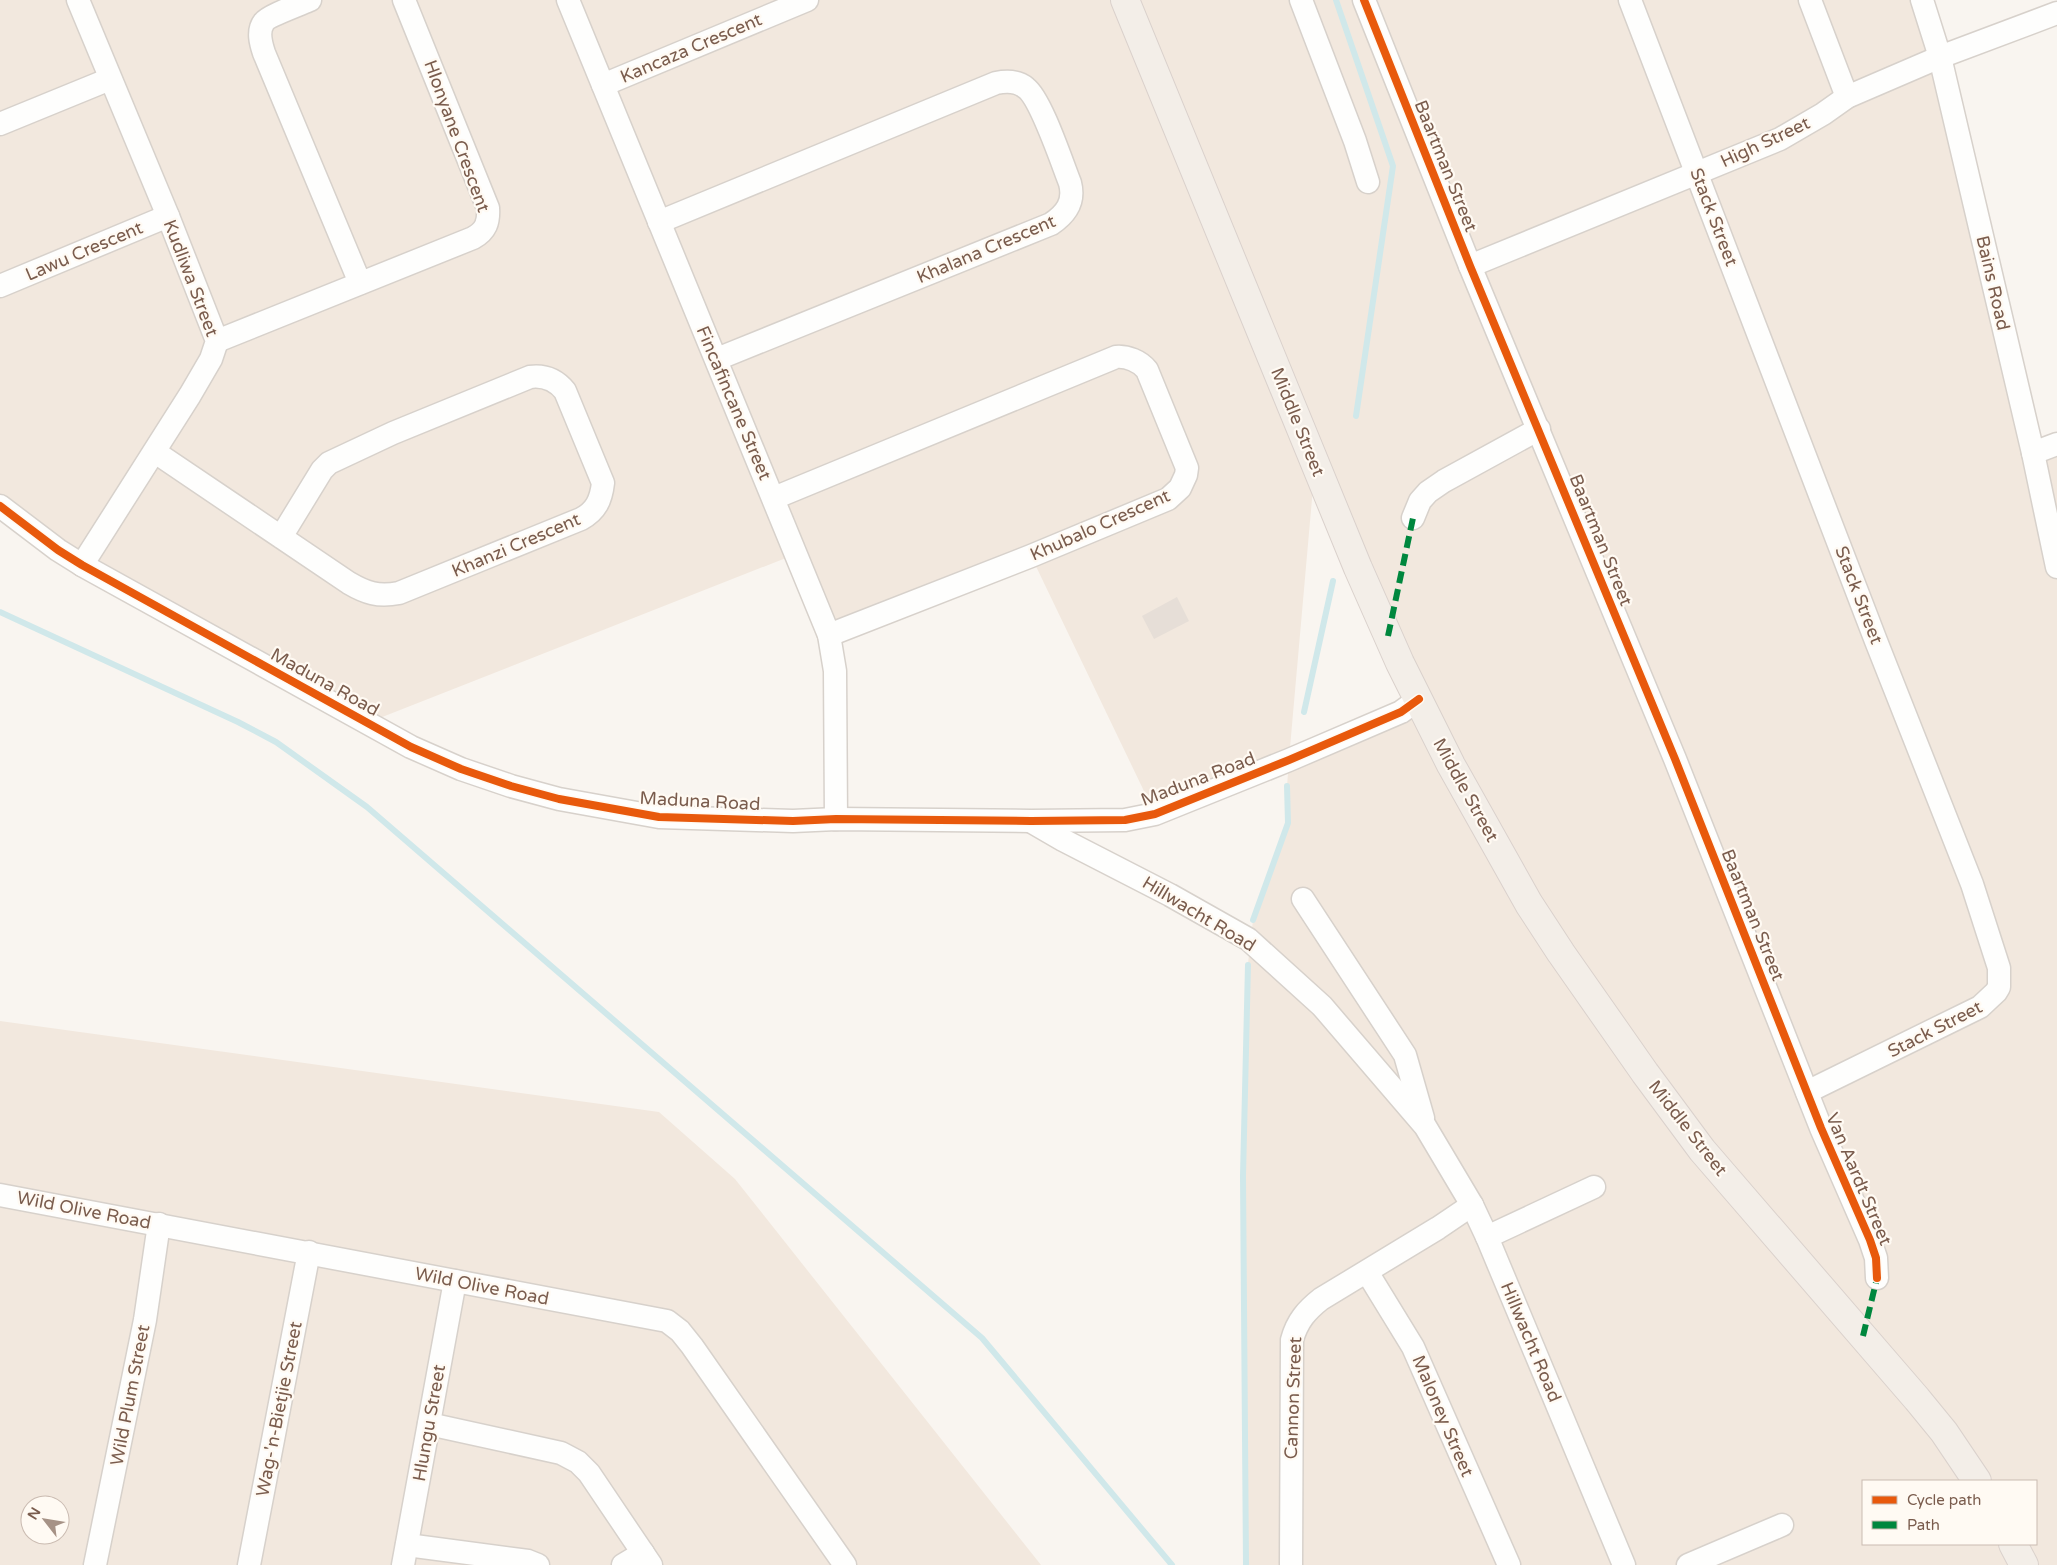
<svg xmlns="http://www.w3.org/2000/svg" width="2057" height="1565" font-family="'Varela Round',sans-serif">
	<rect width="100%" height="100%" fill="#f9f5f0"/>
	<!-- residential -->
	<g fill="#f2e8de" fill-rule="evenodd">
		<path d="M0,0h1922l111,452 24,-8v1121h-811l-3,-389 3,-195 7,-61 35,-97 -1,-37 2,-26 -134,54 -124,-258 -202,79 -33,-81 -429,169 -367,-217zM1315,465l103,234 -129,60zM1863,1481h173v63h-173z"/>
		<path d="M0,1021l659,91 76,67 306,386h-1041zM30,1505h30v30h-30z"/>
	</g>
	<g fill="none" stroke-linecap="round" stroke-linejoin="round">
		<!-- stream -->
		<g stroke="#d0e8ea" stroke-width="6">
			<path d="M1336,0l57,166 -37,250"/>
			<path d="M0,612l238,110 38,20 91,65 615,531 190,227"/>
			<path d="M1304,712l29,-131"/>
			<path d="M1253,920l35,-97 -1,-37"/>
			<path d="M1246,1565l-3,-389 5,-211"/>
		</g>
	</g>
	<!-- building -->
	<path fill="#e6ded7" d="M1177,597l12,24 -35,18 -12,-23z"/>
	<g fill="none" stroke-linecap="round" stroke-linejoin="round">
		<defs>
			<g id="minor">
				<path d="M78,0l90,216 49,125 -6,18 -21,36 -108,170"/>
				<path d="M310,0c-9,4 -42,16 -46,22 -7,9 -3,22 0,31l96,230"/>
				<path d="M568,0l261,635 6,36 1,148"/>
				<path d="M1301,0l54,141 13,41"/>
				<path d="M1364,0l106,266 205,493 146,369 49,112 6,18 1,20"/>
				<path d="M1630,0l246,641 96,243 27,84v19l-3,5 -16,15 -173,85"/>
				<path d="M1810,0l37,97"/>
				<path d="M1922,0l18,57 93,396 24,114"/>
				<path d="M603,85l204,-85"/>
				<path d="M0,124l110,-45"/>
				<path d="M659,222l337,-139c10,-2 22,-2 30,5 15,11 36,75 44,95 5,19 -4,31 -19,41l-334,135"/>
				<path d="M1470,266l310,-127 43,-25 24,-17 93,-40 117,-44"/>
				<path d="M0,286l168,-70"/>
				<path d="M217,341l256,-103c13,-7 16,-16 15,-30l-84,-208"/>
				<path d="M155,452l194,131c17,10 29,14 50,10l182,-74c15,-8 20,-19 22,-36l-38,-92c-9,-11 -20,-16 -35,-14l-137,56 -64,30 -7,7 -41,67"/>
				<path d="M2033,453l24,-9"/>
				<path d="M774,498l342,-141c11,-1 24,4 31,13l40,98 -1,7 -6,13 -12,11 -137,57 -202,79"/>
				<path d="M0,506l58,44 24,15 329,182 50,22 50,17 48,13 100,18 134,4 43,-2 195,2 94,-1 30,-6 134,-54 112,-48 18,-13"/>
				<path d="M1413,518l7,-17 8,-9 16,-11 95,-52"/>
				<path d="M1032,822l31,18 107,55 78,44 74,67 103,120 47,79 15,32 137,328"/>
				<path d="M1303,899l102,156 18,63"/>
				<path d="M0,1195l667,126 13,10 12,15 153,219"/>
				<path d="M1487,1237l107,-50"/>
				<path d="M1367,1272l46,75 96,218"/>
				<path d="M429,1424l132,29 17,9 11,11 62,92"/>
				<path d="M407,1545l121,16 10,4"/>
				<path d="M95,1565l50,-245 14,-96"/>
				<path d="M249,1565l60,-313"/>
				<path d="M403,1565l52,-284"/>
				<path d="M623,1565l20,-12"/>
				<path d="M1291,1565l1,-225c5,-19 15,-30 29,-41l117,-71 34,-23"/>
				<path d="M1688,1565l94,-40"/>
			</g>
			<g id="major">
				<path d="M1125,0l233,568 42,95 51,102 78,139 32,49 84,120 57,77 215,249 27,33 33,49"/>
				<path d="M2013,1544l11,21"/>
			</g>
		</defs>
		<!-- minor casing -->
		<use href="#minor" stroke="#d7d1cb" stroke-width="25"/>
		<!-- major casing -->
		<use href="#major" stroke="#dad1cc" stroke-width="30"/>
		<!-- minor -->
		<use href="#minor" stroke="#fefefd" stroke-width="22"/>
		<!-- major -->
		<use href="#major" stroke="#f3eee8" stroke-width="28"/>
		<!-- quiet -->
		<g stroke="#00873e" stroke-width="6" stroke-dasharray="12 6" stroke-linecap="butt">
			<path d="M1388,636l25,-118"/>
			<path d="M1863,1336l14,-58"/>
		</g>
		<defs>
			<g id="cycleway">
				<path d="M1364,0l106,266 205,493 146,369 49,112 6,18 1,20"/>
				<path d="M0,506l58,44 24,15 329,182 50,22 50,17 48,13 100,18 134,4 43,-2 195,2 94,-1 30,-6 134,-54 112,-48 18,-13"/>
			</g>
		</defs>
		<!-- cycleway casing -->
		<use href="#cycleway" stroke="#fffaf3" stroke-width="11"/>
		<!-- cycleway -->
		<use href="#cycleway" stroke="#e8590c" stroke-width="8"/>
	</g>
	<g text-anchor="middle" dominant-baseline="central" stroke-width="4.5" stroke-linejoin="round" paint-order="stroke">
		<!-- street labels -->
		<g font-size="18" fill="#7a5c4d" stroke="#fffaf3">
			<text transform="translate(691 48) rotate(-23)">Kancaza Crescent</text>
			<text transform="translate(457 136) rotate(70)">Hlonyane Crescent</text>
			<text transform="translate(1765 142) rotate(-25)">High Street</text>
			<text transform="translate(1446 166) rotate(68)">Baartman Street</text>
			<text transform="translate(1714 217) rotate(69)">Stack Street</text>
			<text transform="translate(986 249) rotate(-23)">Khalana Crescent</text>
			<text transform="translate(84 251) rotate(-23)">Lawu Crescent</text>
			<text transform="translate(191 278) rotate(69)">Kudliwa Street</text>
			<text transform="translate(1993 283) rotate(77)">Bains Road</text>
			<text transform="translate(734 403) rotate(67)">Fincafincane Street</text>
			<text transform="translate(1298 422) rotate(68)">Middle Street</text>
			<text transform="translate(1100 525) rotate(-24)">Khubalo Crescent</text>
			<text transform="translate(1601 540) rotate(68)">Baartman Street</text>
			<text transform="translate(516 545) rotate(-23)">Khanzi Crescent</text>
			<text transform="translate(1859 595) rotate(69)">Stack Street</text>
			<text transform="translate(325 682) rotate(29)">Maduna Road</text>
			<text transform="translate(1198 779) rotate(-21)">Maduna Road</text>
			<text transform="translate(1466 790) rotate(61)">Middle Street</text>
			<text transform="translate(700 801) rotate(3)">Maduna Road</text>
			<text transform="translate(1199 914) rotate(31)">Hillwacht Road</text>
			<text transform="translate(1753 915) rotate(68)">Baartman Street</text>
			<text transform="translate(1935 1029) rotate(-27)">Stack Street</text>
			<text transform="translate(1688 1128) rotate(52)">Middle Street</text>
			<text transform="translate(1859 1179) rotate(67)">Van Aardt Street</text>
			<text transform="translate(84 1210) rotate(11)">Wild Olive Road</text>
			<text transform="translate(482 1286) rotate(11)">Wild Olive Road</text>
			<text transform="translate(1531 1342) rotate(67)">Hillwacht Road</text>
			<text transform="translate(130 1395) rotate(-79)">Wild Plum Street</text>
			<text transform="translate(1293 1398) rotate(-88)">Cannon Street</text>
			<text transform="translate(279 1409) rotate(-79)">Wag-'n-Bietjie Street</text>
			<text transform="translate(1443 1416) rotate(67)">Maloney Street</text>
			<text transform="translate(429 1423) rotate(-80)">Hlungu Street</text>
		</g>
	</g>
	<!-- legend -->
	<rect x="1862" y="1480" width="175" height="65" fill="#fffaf3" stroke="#cabbb1"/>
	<rect x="1872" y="1496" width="25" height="8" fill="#e8590c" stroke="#cabbb1"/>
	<text x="1907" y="1505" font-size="15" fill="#7a5c4d">Cycle path</text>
	<rect x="1872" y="1521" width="25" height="8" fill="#00873e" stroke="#cabbb1"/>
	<text x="1907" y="1530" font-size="15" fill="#7a5c4d">Path</text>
	<!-- north arrow -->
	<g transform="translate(45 1520) rotate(301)"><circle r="24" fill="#fffaf3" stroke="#cabbb1"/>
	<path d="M0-4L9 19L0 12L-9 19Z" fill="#a69286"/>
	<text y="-8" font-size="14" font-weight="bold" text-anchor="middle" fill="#7a5c4d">N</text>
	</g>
</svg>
